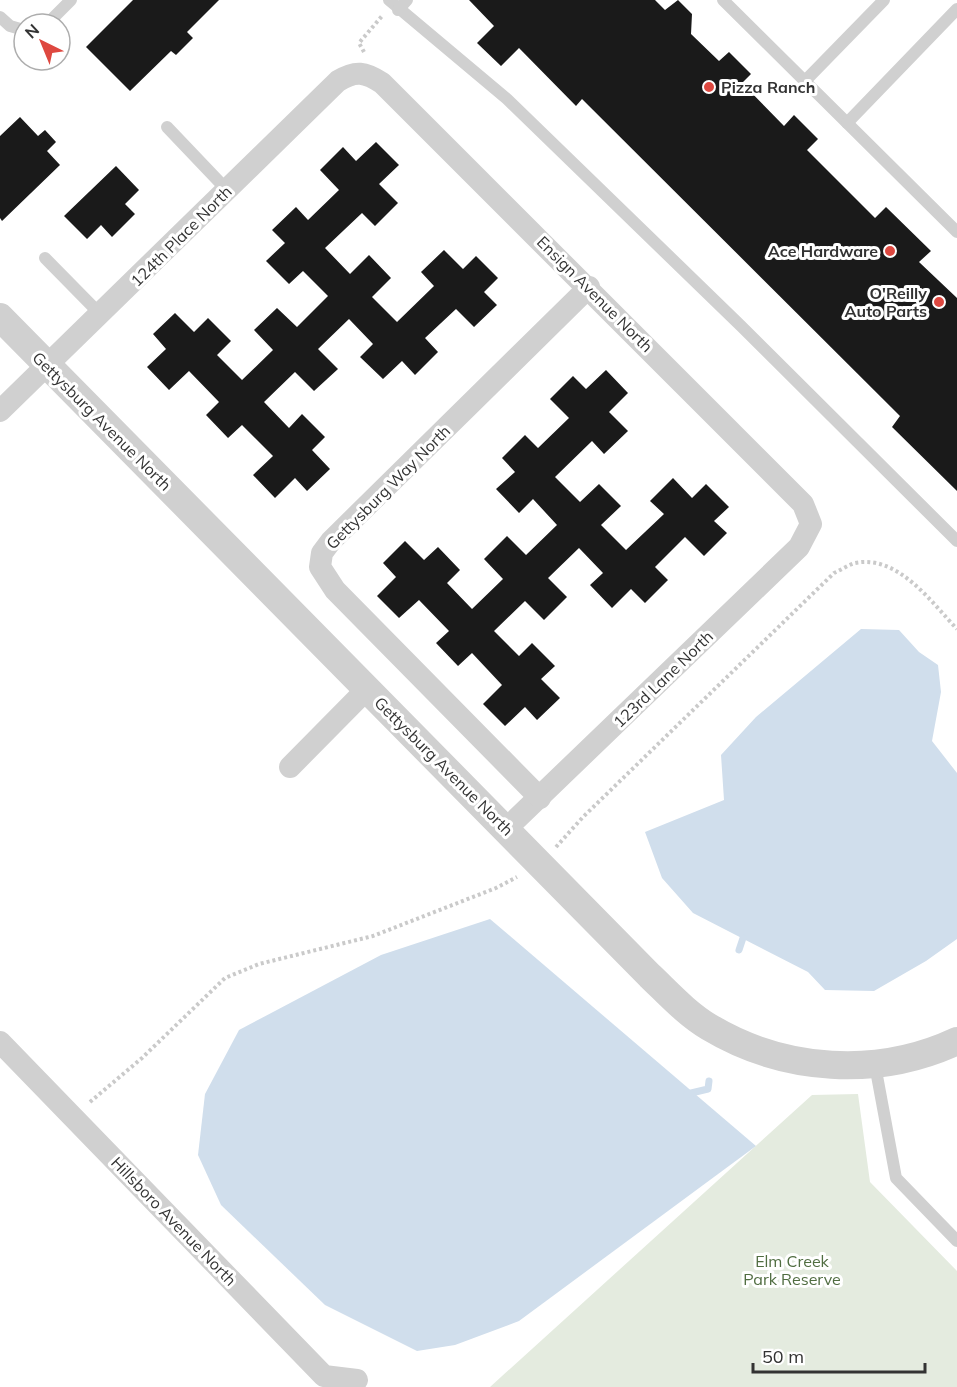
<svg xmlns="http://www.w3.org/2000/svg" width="957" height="1387" font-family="Mulish,sans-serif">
	<rect width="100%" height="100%" fill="#fff"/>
	<!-- green -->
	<path fill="#e4ebdf" d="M858,1094l12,88 87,89v116h-467l322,-292z"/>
	<!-- water -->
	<g fill="#d0deec">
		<path d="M861,629l38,1 20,22 19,13 3,27 -9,49 25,32v166l-31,22 -52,30 -49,-1 -17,-18 -115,-59 -31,-35 -17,-46 79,-32 -3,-45 35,-38z"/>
		<path d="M490,919l266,227 -237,175 -64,24 -38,6 -92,-46 -104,-100 -23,-50 7,-61 34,-64 142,-75z"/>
	</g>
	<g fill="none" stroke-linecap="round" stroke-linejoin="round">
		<!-- stream -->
		<g stroke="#d0deec" stroke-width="7">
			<path d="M739,950l4,-12"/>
			<path d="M687,1094l21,-5 1,-8"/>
		</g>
	</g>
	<!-- building -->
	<g fill="#1a1a1a">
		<path d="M133,0h86l-32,32 6,6 -17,17 -5,-4 -41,40 -44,-44z"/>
		<path d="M469,0h186l10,10 13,-10 14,14 -1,20 28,27 10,-9 22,22 -9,9 42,43 10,-11 24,24 -11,11 68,68 11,-11 45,44 -12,11 38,36v193l-65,-64 8,-11 -318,-317 -6,7 -57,-58 -18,18 -24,-23 17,-17z"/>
		<path d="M20,117l18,19 7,-6 11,12 -9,9 13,14 -58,56 -2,-3v-82z"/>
		<path d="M376,142l23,23 -20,19 19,19 -23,23 -13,-13 -37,35 25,26 19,-19 22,23 -19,19 25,25 37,-36 -13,-14 23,-22 19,19 13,-13 22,22 -14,14 13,13 -23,22 -18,-18 -31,29 13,14 -23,23 -13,-14 -19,18 -23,-22 13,-13 -24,-25 -31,30 20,20 -24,22 -19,-19 -31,30 25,26 13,-14 23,23 -13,13 18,19 -23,22 -12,-13 -20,20 -22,-23 20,-19 -31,-31 -14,13 -22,-23 13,-13 -30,-31 -20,19 -22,-23 19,-18 -13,-15 22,-21 19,19 14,-14 23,23 -14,14 25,25 31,-30 -19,-20 23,-22 20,19 31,-31 -25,-25 -14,13 -23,-23 19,-18 -13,-13 24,-23 12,13 31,-30 -19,-20 23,-23 13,14z"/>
		<path d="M116,166l23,24 -14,14 10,10 -23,23 -11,-12 -14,14 -23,-23z"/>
		<path d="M606,370l22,23 -19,19 19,19 -24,23 -12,-13 -37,36 25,25 19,-18 22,22 -20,19 25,25 38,-36 -14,-13 23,-23 19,20 14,-14 23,23 -15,14 13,12 -23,23 -19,-19 -30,30 13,13 -23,23 -14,-14 -19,19 -22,-23 13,-12 -24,-25 -31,30 19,19 -23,23 -19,-19 -31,30 25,25 13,-13 23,23 -14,13 19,19 -23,22 -12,-13 -20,19 -22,-22 19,-19 -30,-32 -14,13 -22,-23 13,-12 -30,-31 -20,18 -22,-22 19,-19 -13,-14 22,-22 19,19 14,-13 22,23 -13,13 25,26 31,-30 -19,-20 23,-23 19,19 31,-30 -24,-26 -14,14 -23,-24 19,-17 -13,-14 23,-23 13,13 31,-30 -19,-19 23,-23 13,13z"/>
	</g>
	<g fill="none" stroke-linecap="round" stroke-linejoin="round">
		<!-- path -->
		<g stroke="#cacaca" stroke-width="4" stroke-dasharray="3 3" stroke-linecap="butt">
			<path d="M364,52l-5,-9 23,-27"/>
			<path d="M556,847l27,-30 251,-244c7,-3 14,-8 21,-10 43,-9 77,40 102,66"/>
			<path d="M90,1102l52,-44 83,-80 34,-14 114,-28 123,-48 21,-11"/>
		</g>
		<!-- service -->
		<g stroke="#d0d0d0" stroke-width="12">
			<path d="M389,0l118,99 234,227 216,215"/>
			<path d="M723,0l234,232"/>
			<path d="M398,10l9,-10"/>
			<path d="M0,17l10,9 14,4"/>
			<path d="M47,24l24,-24"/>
			<path d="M805,81l79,-81"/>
			<path d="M847,123l110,-114"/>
			<path d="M167,127l60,63"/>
			<path d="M45,258l56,57"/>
			<path d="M875,1065l21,113 61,63"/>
		</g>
		<!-- minor -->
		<g stroke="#d0d0d0" stroke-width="22">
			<path d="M0,411l338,-330c18,-11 27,-9 44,2l421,421 8,20 -12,23 -293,282"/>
			<path d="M290,767l77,-78"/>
			<path d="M540,798l-205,-208 -15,-23 2,-14 9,-12 258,-254"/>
			<path d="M0,1042l324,334 33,4"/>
		</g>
		<!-- tertiary -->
		<path stroke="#d0d0d0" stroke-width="28" d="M0,317l650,659c19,18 37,38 59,51 75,45 169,51 248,14"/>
	</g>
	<!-- markers -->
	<g fill="#de4840" stroke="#fff" stroke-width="2">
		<circle cx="709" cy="87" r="6"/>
		<circle cx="890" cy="251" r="6"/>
		<circle cx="939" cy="302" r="6"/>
	</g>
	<g text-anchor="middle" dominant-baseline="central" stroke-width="6" stroke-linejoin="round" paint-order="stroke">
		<!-- poi labels -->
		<g font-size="16" font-weight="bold" fill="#333" stroke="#fff" text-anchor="end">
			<text x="721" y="87" text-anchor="start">Pizza Ranch</text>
			<text x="878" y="251">Ace Hardware</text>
			<text x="927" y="293">O'Reilly<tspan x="927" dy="18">Auto Parts</tspan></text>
		</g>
		<!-- street labels -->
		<g font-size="16" fill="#333" stroke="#fff">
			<text transform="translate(181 236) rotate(-45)">124th Place North</text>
			<text transform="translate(595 294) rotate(45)">Ensign Avenue North</text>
			<text transform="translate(102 421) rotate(45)">Gettysburg Avenue North</text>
			<text transform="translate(388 487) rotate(-45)">Gettysburg Way North</text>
			<text transform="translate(663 679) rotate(-44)">123rd Lane North</text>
			<text transform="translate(444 766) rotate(45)">Gettysburg Avenue North</text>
			<text transform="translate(174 1221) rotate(46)">Hillsboro Avenue North</text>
		</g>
		<!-- park labels -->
		<g font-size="16" fill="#506d41" stroke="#fff">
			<text x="792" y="1261">Elm Creek<tspan x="792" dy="18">Park Reserve</tspan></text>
		</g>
	</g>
	<!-- north arrow -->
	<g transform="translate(42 42) rotate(317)"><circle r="28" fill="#ffffff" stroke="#adadad" stroke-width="1.5"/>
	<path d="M0-4.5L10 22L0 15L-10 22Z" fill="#de4840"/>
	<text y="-9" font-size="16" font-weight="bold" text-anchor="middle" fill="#333333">N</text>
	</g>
	<!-- scale -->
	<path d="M753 1363v9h172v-9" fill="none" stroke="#333333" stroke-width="3"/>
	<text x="762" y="1363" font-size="18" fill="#333333" stroke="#ffffff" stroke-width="4.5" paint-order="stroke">50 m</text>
</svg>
